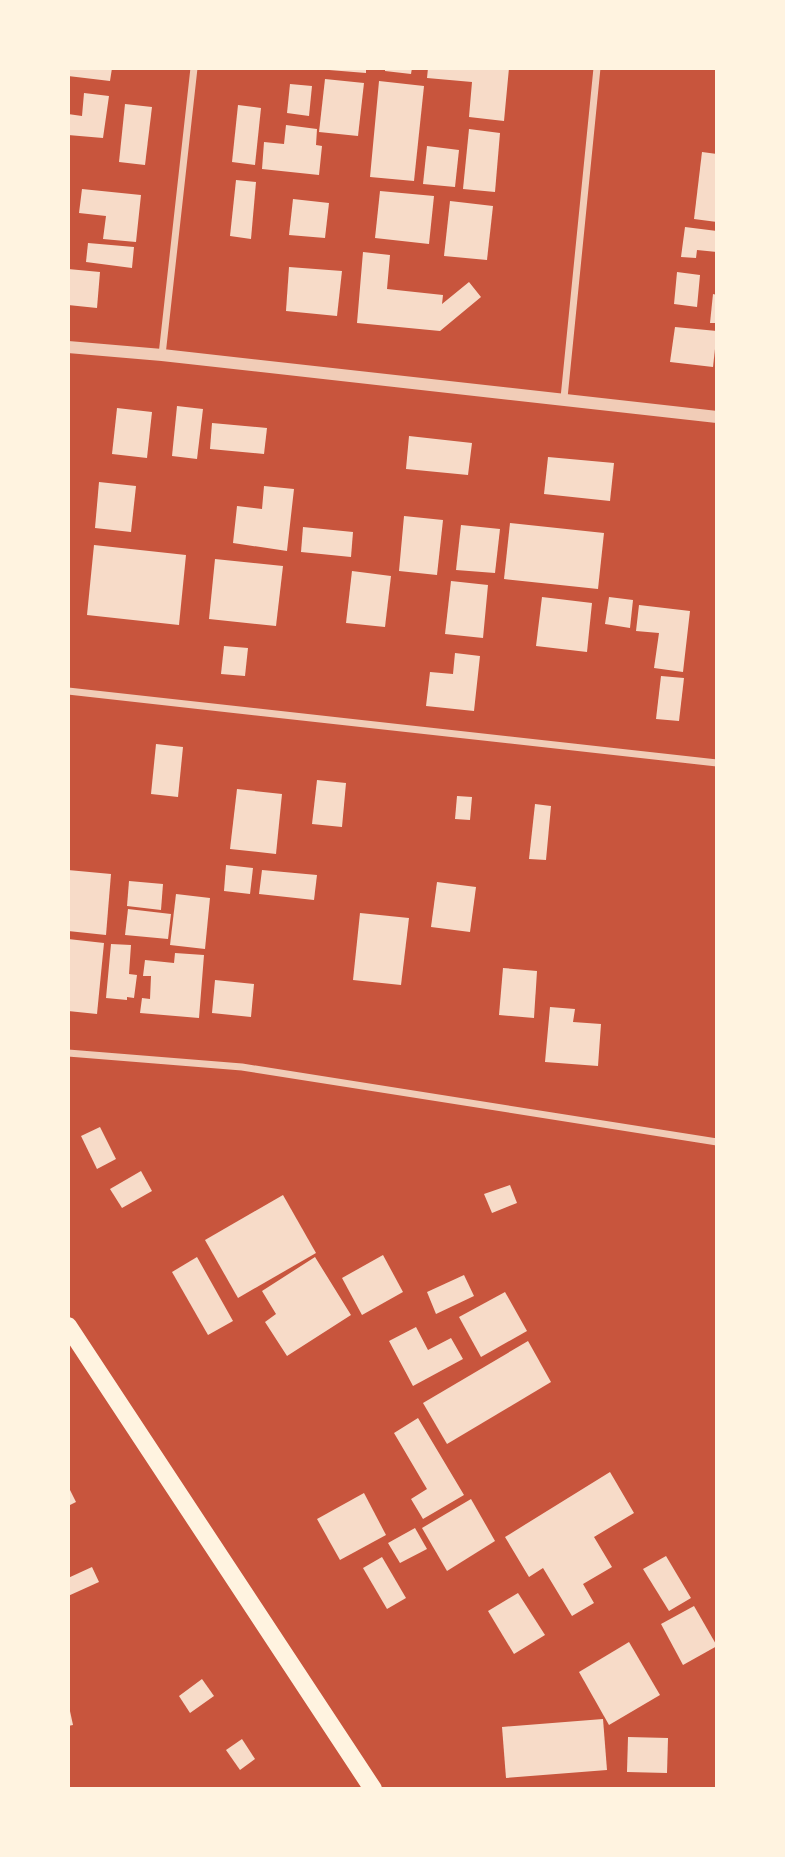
<svg xmlns="http://www.w3.org/2000/svg" width="785" height="1857" font-family="Barlow,sans-serif">
	<rect width="100%" height="100%" fill="#c8553d"/>
	<!-- building -->
	<g fill="#f7dbc8">
		<path d="M68,68h44l-2,13 -42,-5z"/>
		<path d="M329,68h37v5l-37,-3z"/>
		<path d="M385,68h27l-1,6 -26,-3z"/>
		<path d="M428,68h81l-5,53 -35,-4 3,-35 -45,-4z"/>
		<path d="M325,79l39,4 -6,53 -39,-4z"/>
		<path d="M379,81l45,5 -10,95 -44,-4z"/>
		<path d="M290,84l22,2 -3,30 -22,-3z"/>
		<path d="M84,93l25,3 -6,42 -35,-3v-21l14,2z"/>
		<path d="M125,104l27,3 -7,58 -26,-3z"/>
		<path d="M238,105l23,3 -6,57 -23,-3z"/>
		<path d="M286,125l31,4 -1,16 6,1 -3,29 -57,-6 2,-27 20,2z"/>
		<path d="M469,129l31,4 -5,59 -32,-3z"/>
		<path d="M427,146l32,4 -4,37 -32,-3z"/>
		<path d="M702,152l15,2v68l-23,-3z"/>
		<path d="M236,180l20,2 -5,57 -21,-3z"/>
		<path d="M82,189l59,6 -5,47 -33,-3 3,-23 -27,-3z"/>
		<path d="M380,191l54,5 -5,48 -54,-6z"/>
		<path d="M293,199l36,4 -4,35 -36,-3z"/>
		<path d="M450,201l43,5 -6,54 -43,-4z"/>
		<path d="M685,227l32,4v21l-20,-2 -1,8 -15,-1z"/>
		<path d="M88,243l46,4 -2,21 -46,-6z"/>
		<path d="M363,252l27,3 -3,34 56,6 -1,9 27,-22 12,15 -41,34 -83,-8z"/>
		<path d="M289,267l53,4 -5,45 -51,-5z"/>
		<path d="M68,269l32,3 -3,36 -29,-3z"/>
		<path d="M677,272l23,3 -3,32 -23,-3z"/>
		<path d="M713,294l4,1v28h-7z"/>
		<path d="M675,327l42,4 -4,36 -43,-5z"/>
		<path d="M177,406l26,3 -6,50 -25,-3z"/>
		<path d="M117,408l35,4 -5,46 -35,-4z"/>
		<path d="M212,423l55,5 -3,26 -54,-5z"/>
		<path d="M409,436l63,7 -4,32 -62,-6z"/>
		<path d="M548,457l66,6 -4,38 -66,-7z"/>
		<path d="M99,482l37,4 -5,46 -36,-4z"/>
		<path d="M264,486l30,3 -7,62 -54,-8 4,-37 25,3z"/>
		<path d="M404,516l39,4 -6,55 -38,-4z"/>
		<path d="M510,523l94,10 -6,56 -94,-10z"/>
		<path d="M461,525l39,4 -5,44 -39,-3z"/>
		<path d="M303,527l50,5 -2,25 -50,-5z"/>
		<path d="M94,545l92,10 -7,70 -92,-10z"/>
		<path d="M215,559l68,7 -7,60 -67,-7z"/>
		<path d="M352,571l39,5 -6,51 -39,-4z"/>
		<path d="M451,581l37,4 -5,53 -38,-4z"/>
		<path d="M542,597l50,6 -5,49 -51,-6z"/>
		<path d="M609,597l24,3 -3,28 -25,-4z"/>
		<path d="M639,605l51,6 -7,61 -29,-4 5,-35 -23,-2z"/>
		<path d="M224,646l24,2 -3,28 -24,-2z"/>
		<path d="M455,653l25,3 -6,55 -48,-5 4,-34 23,2z"/>
		<path d="M661,676l23,2 -5,43 -23,-2z"/>
		<path d="M156,744l27,3 -5,50 -27,-3z"/>
		<path d="M317,780l29,3 -4,44 -30,-3z"/>
		<path d="M237,789l45,5 -6,60 -46,-5z"/>
		<path d="M457,796l15,1 -2,23 -15,-1z"/>
		<path d="M535,804l16,2 -5,54 -17,-1z"/>
		<path d="M226,865l27,3 -3,26 -26,-3z"/>
		<path d="M68,870l43,4 -5,61 -38,-4z"/>
		<path d="M262,870l55,5 -3,25 -55,-6z"/>
		<path d="M129,881l34,3 -2,26 -34,-4z"/>
		<path d="M437,882l39,5 -6,45 -39,-5z"/>
		<path d="M176,894l34,4 -5,51 -35,-4z"/>
		<path d="M128,909l43,5 -3,25 -43,-4z"/>
		<path d="M360,913l49,5 -8,67 -48,-5z"/>
		<path d="M68,939l36,4 -7,71 -29,-3z"/>
		<path d="M111,944l20,1 -2,29 8,1 -3,23 -7,-1v3l-21,-2z"/>
		<path d="M175,953l29,2 -5,63 -59,-5 2,-15 8,1 1,-23h-8l2,-16 29,3z"/>
		<path d="M503,968l34,3 -3,47 -35,-3z"/>
		<path d="M215,980l39,4 -3,33 -39,-4z"/>
		<path d="M550,1007l25,2 -2,13 28,2 -3,42 -53,-4z"/>
		<path d="M100,1127l16,32 -19,10 -16,-33z"/>
		<path d="M141,1171l11,20 -30,17 -12,-19z"/>
		<path d="M510,1185l7,18 -25,10 -8,-19z"/>
		<path d="M283,1195l33,58 -78,45 -33,-58z"/>
		<path d="M383,1255l20,37 -41,23 -20,-37z"/>
		<path d="M197,1257l36,64 -25,14 -36,-63z"/>
		<path d="M315,1257l36,58 -64,41 -22,-34 11,-8 -14,-23z"/>
		<path d="M464,1275l10,21 -38,18 -9,-22z"/>
		<path d="M505,1292l22,39 -46,26 -22,-40z"/>
		<path d="M416,1327l12,23 23,-12 12,21 -50,27 -24,-45z"/>
		<path d="M528,1341l23,41 -104,62 -24,-41z"/>
		<path d="M418,1418l46,77 -41,24 -12,-20 16,-10 -33,-56z"/>
		<path d="M610,1472l24,41 -40,24 18,30 -29,17 11,19 -22,13 -29,-48 -14,9 -24,-40z"/>
		<path d="M68,1486l8,16 -8,4z"/>
		<path d="M364,1493l22,42 -46,25 -23,-41z"/>
		<path d="M471,1499l24,42 -48,30 -25,-43z"/>
		<path d="M415,1528l12,21 -27,14 -12,-20z"/>
		<path d="M666,1556l25,42 -22,13 -26,-42z"/>
		<path d="M382,1557l24,41 -19,11 -24,-41z"/>
		<path d="M92,1567l7,15 -31,14v-18z"/>
		<path d="M518,1593l27,42 -31,19 -26,-43z"/>
		<path d="M694,1606l23,40 -34,19 -22,-41z"/>
		<path d="M629,1642l31,53 -51,30 -30,-53z"/>
		<path d="M202,1679l12,17 -24,17 -11,-17z"/>
		<path d="M68,1702l5,23 -5,1z"/>
		<path d="M603,1719l4,51 -101,8 -4,-51z"/>
		<path d="M628,1737l40,1 -1,35 -40,-1z"/>
		<path d="M242,1739l13,20 -15,11 -14,-20z"/>
	</g>
	<g fill="none" stroke-linecap="round" stroke-linejoin="round">
		<!-- minor -->
		<g stroke="#f1ccb7" stroke-width="7">
			<path d="M162,355l32,-287"/>
			<path d="M564,398l33,-330"/>
			<path d="M68,691l649,72"/>
			<path d="M68,1053l174,14 475,75"/>
		</g>
		<!-- tertiary -->
		<path stroke="#f1ccb7" stroke-width="12" d="M68,347l94,8 555,62"/>
		<!-- primary -->
		<path stroke="#fff3e0" stroke-width="18" d="M68,1326l305,463"/>
	</g>
	<!-- border -->
	<rect width="785" height="1857" fill="none" stroke="#fff3e0" stroke-width="140"/>
</svg>
